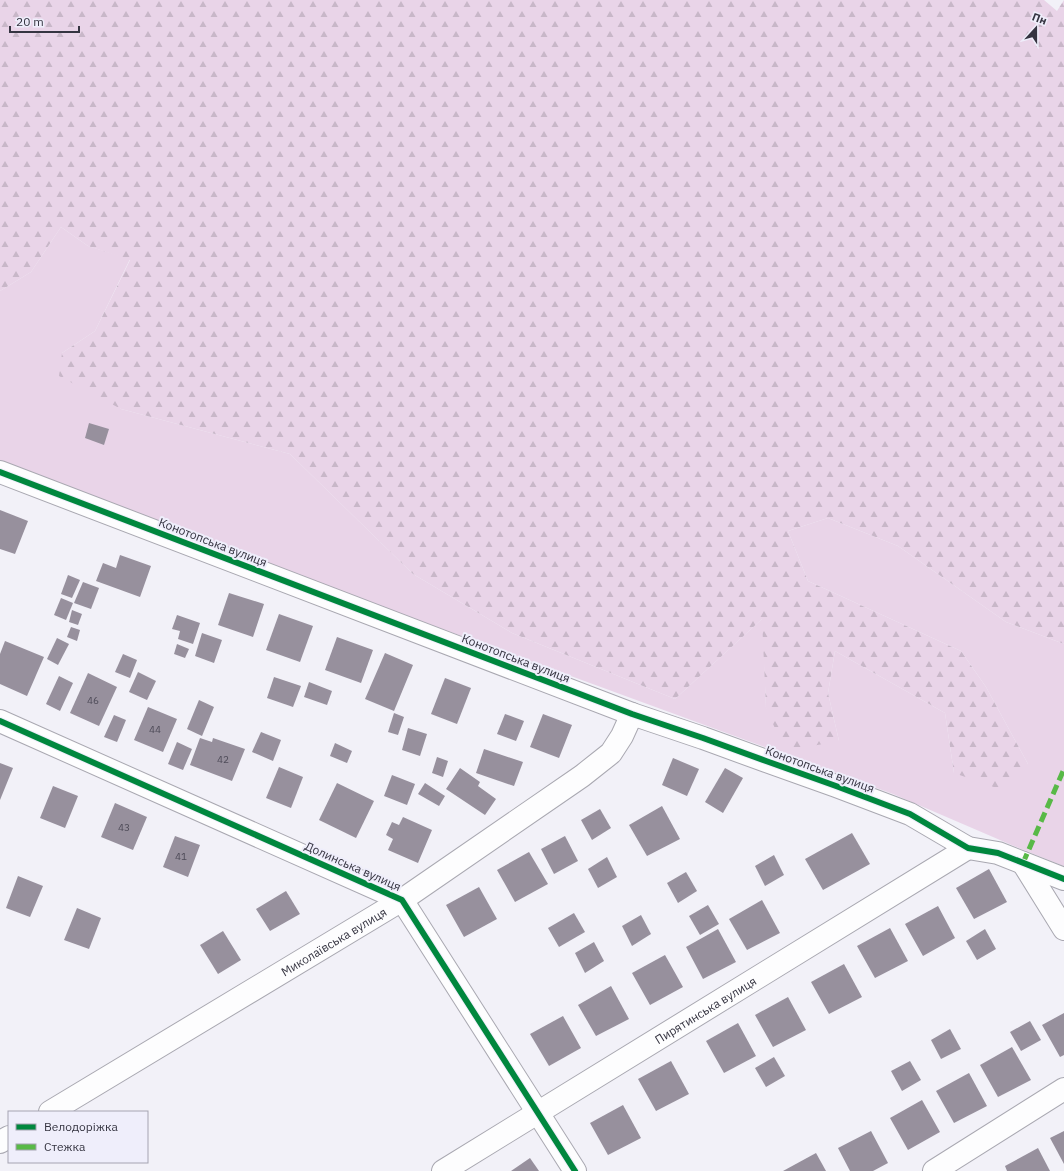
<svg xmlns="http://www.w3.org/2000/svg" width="1064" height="1171" font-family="'IBM Plex Sans',sans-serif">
	<defs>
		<pattern id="forest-firs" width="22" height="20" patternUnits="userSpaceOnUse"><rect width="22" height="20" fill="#e9d4e8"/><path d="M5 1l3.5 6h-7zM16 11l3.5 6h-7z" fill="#c8b7c8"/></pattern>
	</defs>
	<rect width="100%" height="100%" fill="#f2f1f8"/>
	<!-- green -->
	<path fill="#e9d4e8" d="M61,227l27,19 42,13 -35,72 -33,22 59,56 169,45 123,120 99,59 163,66 88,-81 3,90 73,33 -11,-48 7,-42 110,62 9,60 74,-9 -42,-77 -25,-36 -153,-70 -20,-50 40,-13 70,28 108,76 58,22v222l-43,-17 -128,-55 -617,-226 -276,-106v-171l31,-19z"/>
	<!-- forest -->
	<path fill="url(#forest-firs)" d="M0,0h1044l13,11 7,-11v644l-58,-22 -108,-76 -70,-28 -40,13 20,50 153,70 25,36 42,77 -23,27 -51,-18 -9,-60 -110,-62 -7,42 11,48 -54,10 -19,-43 -4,-89 -87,80 -163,-66 -99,-59 -123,-120 -169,-45 -62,-33 3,-23 33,-22 35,-71 -42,-14 -27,-19 -30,45 -31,19z"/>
	<!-- building -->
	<g fill="#97909d">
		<path d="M89,423l20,6 -5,16 -19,-7z"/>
		<path d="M0,510l28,11 -13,33 -15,-5z"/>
		<path d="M120,555l31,11 -11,31 -44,-16 7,-18 13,5z"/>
		<path d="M68,575l12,5 -8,18 -11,-4z"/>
		<path d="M83,582l16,6 -8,21 -17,-6z"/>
		<path d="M229,593l35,11 -11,33 -35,-12z"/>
		<path d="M61,598l12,5 -7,17 -12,-5z"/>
		<path d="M72,610l10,4 -4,11 -9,-3z"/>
		<path d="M279,614l34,12 -13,36 -34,-12z"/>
		<path d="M177,615l23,8 -7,21 -15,-5 2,-8 -8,-2z"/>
		<path d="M71,627l9,3 -3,11 -10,-4z"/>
		<path d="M202,633l20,7 -8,23 -19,-7z"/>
		<path d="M337,637l36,13 -12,33 -36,-13z"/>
		<path d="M57,638l12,6 -11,21 -11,-6z"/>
		<path d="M5,641l39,16 -17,39 -27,-12v-30z"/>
		<path d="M177,644l12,5 -4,9 -11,-4z"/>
		<path d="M385,653l28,12 -19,46 -29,-12z"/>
		<path d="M123,654l14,6 -7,18 -15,-6z"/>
		<path d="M138,672l18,9 -9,19 -18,-8z"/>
		<path d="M88,673l29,14 -18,39 -29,-13z"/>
		<path d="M59,676l14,7 -13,28 -14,-7z"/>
		<path d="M274,677l27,9 -8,21 -26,-9z"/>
		<path d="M445,678l26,10 -14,36 -26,-10z"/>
		<path d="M309,682l23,9 -5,14 -23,-8z"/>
		<path d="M199,700l15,7 -12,29 -15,-7z"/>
		<path d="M148,707l29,12 -14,33 -29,-12z"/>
		<path d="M394,713l10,4 -6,18 -10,-3z"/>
		<path d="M505,714l19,7 -8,20 -19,-7z"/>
		<path d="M543,714l29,11 -13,33 -29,-11z"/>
		<path d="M114,715l12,5 -9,22 -13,-5z"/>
		<path d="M408,728l19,6 -7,22 -18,-6z"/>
		<path d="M261,732l20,8 -8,21 -21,-9z"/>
		<path d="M200,738l12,4 1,-4 32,11 -13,32 -42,-16z"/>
		<path d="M177,742l15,7 -9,21 -15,-6z"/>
		<path d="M335,743l17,8 -5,12 -17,-7z"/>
		<path d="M484,749l39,13 -9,24 -38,-13z"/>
		<path d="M437,757l11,4 -5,16 -11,-4z"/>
		<path d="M673,758l26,11 -12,27 -25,-11z"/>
		<path d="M0,763l13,5 -13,32z"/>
		<path d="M279,767l24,10 -12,31 -25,-10z"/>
		<path d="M460,768l20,14 -2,4 18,13 -11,16 -39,-26z"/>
		<path d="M725,768l18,10 -20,35 -18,-11z"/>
		<path d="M392,775l23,9 -8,21 -23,-9z"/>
		<path d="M337,783l37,18 -18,37 -37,-18z"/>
		<path d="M425,783l20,13 -6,10 -21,-12z"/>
		<path d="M53,786l25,10 -13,32 -25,-10z"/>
		<path d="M115,803l32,14 -14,33 -32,-13z"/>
		<path d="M662,806l18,33 -33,17 -18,-31z"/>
		<path d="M600,809l11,19 -19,12 -11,-20z"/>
		<path d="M403,817l29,13 -14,33 -30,-13 5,-11 -7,-4 6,-13 7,3z"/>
		<path d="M852,833l18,31 -47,26 -18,-31z"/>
		<path d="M175,836l25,9 -12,32 -25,-10z"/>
		<path d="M565,836l13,25 -24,13 -13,-25z"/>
		<path d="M529,852l19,32 -33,18 -18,-32z"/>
		<path d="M774,855l10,20 -19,11 -10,-20z"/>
		<path d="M607,857l10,20 -19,11 -10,-19z"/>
		<path d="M989,869l18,33 -33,17 -18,-31z"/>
		<path d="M686,872l11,19 -19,12 -11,-20z"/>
		<path d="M18,876l25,10 -13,31 -24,-9z"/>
		<path d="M479,887l18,32 -33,18 -18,-32z"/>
		<path d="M286,891l14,23 -30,17 -14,-22z"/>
		<path d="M762,900l18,33 -33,17 -18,-31z"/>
		<path d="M708,905l11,19 -19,11 -11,-19z"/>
		<path d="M938,906l17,32 -32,18 -18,-32z"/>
		<path d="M77,908l24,10 -12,31 -25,-9z"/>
		<path d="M574,913l11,19 -26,15 -11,-19z"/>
		<path d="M641,915l10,19 -19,12 -10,-20z"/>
		<path d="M890,928l18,33 -33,17 -18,-32z"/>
		<path d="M718,929l18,33 -33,17 -17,-32z"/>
		<path d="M985,929l11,20 -19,11 -11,-19z"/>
		<path d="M223,931l18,29 -23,14 -18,-29z"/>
		<path d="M594,942l10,19 -19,12 -10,-20z"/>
		<path d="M665,955l18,32 -33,18 -18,-32z"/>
		<path d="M844,964l18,33 -33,17 -18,-32z"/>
		<path d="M611,986l18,33 -33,17 -18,-31z"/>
		<path d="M788,997l18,33 -33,17 -18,-32z"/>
		<path d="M1064,1013v42l-4,2 -18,-32z"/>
		<path d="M563,1016l18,32 -32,18 -19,-32z"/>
		<path d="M1030,1021l11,19 -20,11 -11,-19z"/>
		<path d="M738,1023l18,33 -32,17 -18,-32z"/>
		<path d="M950,1029l11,20 -20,10 -10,-19z"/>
		<path d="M1012,1047l19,33 -33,17 -18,-32z"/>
		<path d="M774,1057l11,19 -19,11 -11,-19z"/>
		<path d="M671,1061l18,33 -33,17 -18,-32z"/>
		<path d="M910,1061l11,19 -19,11 -11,-20z"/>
		<path d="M969,1073l18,33 -33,17 -18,-32z"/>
		<path d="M922,1100l18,32 -32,18 -18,-32z"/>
		<path d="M623,1105l18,33 -33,17 -18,-32z"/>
		<path d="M871,1131l17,32 -15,8h-23l-12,-23z"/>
		<path d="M1064,1131v33l-14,-26z"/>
		<path d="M1038,1148l12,23h-43l-2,-5z"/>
		<path d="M816,1153l10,18h-43z"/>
		<path d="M530,1158l9,13h-28z"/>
	</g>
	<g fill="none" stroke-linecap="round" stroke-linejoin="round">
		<defs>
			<g id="minor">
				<path d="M0,472l632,242 71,24 63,23 70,25 74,28 58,34 30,5 66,26"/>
				<path d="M0,721l402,179 173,271"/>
				<path d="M1023,863l41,66"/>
				<path id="s1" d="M50,1112l352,-212 180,-124 29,-23 11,-17 10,-22"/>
				<path d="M0,1142l9,-5"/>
				<path id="s2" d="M443,1171l525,-323"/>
				<path d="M934,1171l130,-82"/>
			</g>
		</defs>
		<!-- minor casing -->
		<use href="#minor" stroke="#a9a8b1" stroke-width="24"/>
		<!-- minor -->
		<use href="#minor" stroke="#fdfdfe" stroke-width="22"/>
		<!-- quiet -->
		<path stroke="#58b947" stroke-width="5" stroke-dasharray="10 5" stroke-linecap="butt" d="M1023,863l41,-94"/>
		<defs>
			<g id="cycleway">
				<path d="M0,472l632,242 71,24 63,23 70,25 74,28 58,34 30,5 66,26"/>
				<path d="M0,721l402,179 173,271"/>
			</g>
		</defs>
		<!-- cycleway casing -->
		<use href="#cycleway" stroke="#efeefb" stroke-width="8"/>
		<!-- cycleway -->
		<use href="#cycleway" stroke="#00873e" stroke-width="6"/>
	</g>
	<g text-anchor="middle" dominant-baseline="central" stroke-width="4" stroke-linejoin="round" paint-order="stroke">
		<!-- number labels -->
		<g font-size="10" fill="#4e4b58">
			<text x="93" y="700">46</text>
			<text x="155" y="729">44</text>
			<text x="223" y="759">42</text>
			<text x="124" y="827">43</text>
			<text x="181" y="856">41</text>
		</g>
		<!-- street labels -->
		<g font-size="12" fill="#353441" stroke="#efeefb">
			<text transform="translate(213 542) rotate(21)">Конотопська вулиця</text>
			<text transform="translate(516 658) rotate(21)">Конотопська вулиця</text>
			<text transform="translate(820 769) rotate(20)">Конотопська вулиця</text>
			<text transform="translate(353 866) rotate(24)">Долинська вулиця</text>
			<text stroke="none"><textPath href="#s1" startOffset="331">Миколаївська вулиця</textPath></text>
			<text stroke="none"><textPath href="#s2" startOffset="308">Пирятинська вулиця</textPath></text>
		</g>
	</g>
	<!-- legend -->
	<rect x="8" y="1111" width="140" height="52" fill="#efeefb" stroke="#a5a4b1"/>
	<rect x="16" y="1124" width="20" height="6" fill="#00873e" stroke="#a5a4b1"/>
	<text x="44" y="1131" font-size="12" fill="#353441">Велодоріжка</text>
	<rect x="16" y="1144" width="20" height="6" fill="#58b947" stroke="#a5a4b1"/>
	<text x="44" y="1151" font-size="12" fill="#353441">Стежка</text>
	<!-- north arrow -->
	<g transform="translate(1036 28) rotate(21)" stroke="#efeefb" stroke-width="3" paint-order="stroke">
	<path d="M0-3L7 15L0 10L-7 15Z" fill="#353441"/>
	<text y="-6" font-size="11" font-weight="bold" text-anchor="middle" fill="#353441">Пн</text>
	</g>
	<!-- scale -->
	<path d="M10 26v6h69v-6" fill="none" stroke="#353441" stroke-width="2"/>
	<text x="16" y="26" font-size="12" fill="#353441" stroke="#efeefb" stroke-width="3" paint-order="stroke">20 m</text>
</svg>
